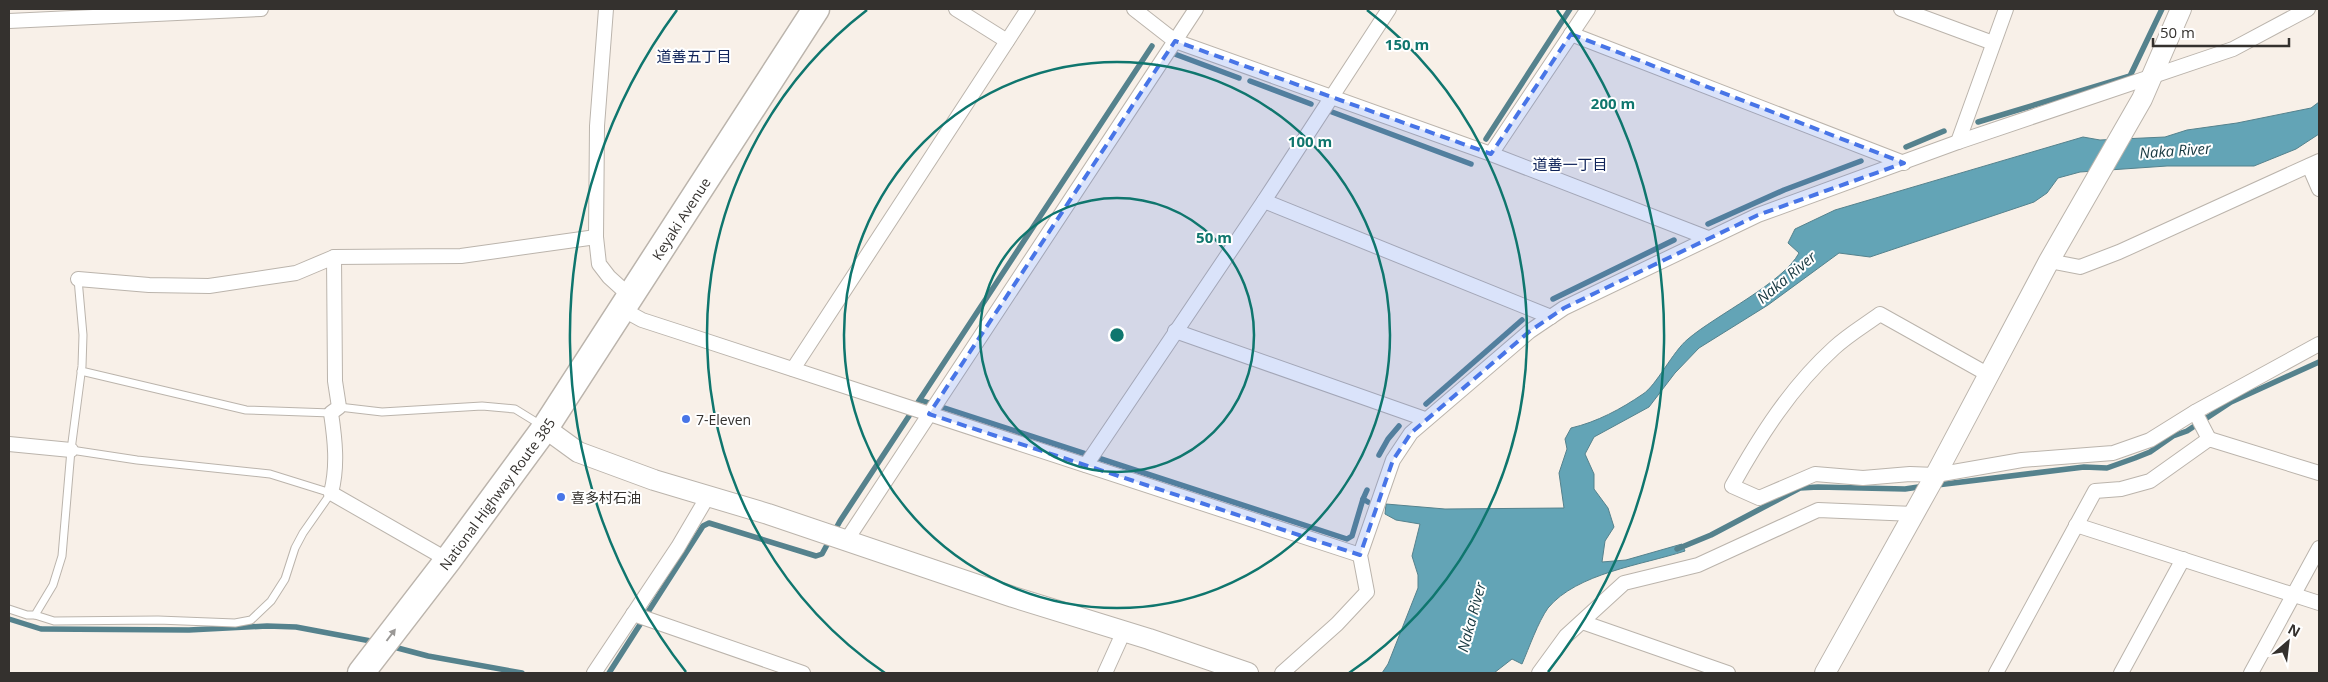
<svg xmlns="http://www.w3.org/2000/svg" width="2328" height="682" font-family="'Open Sans','Noto Sans JP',sans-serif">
	<rect width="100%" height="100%" fill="#f8f0e8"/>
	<!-- water -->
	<path fill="#63a4b6" stroke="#55828d" d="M2319,102v32l-23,15 -42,17h-87l-87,6 -22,6 -11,15 -13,9 -164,55 -31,-4 -71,52 -69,43 -24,25 -26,34 -55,30 -9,17 9,20v15l14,19 6,19 -9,14 -3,21 24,-2 56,-16 3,7c-43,14 -108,22 -137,57 -10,14 -19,40 -26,56l-10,-5 -18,14h-112l6,-9 30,-76v-13l-6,-19 8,-32 -24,-4 -11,-6 1,-10 59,5 119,-1 -5,-35 8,-24 -2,-10 6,-11c26,-6 50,-19 72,-34 13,-8 30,-43 45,-55 28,-24 95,-56 111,-86l-11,-10 7,-14 40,-19 248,-73 17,3 65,-3 22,-7 50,-7 74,-15z"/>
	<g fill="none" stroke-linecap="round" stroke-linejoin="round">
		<!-- stream -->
		<g stroke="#55828d" stroke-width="5.5">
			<path d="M1172,53l67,25"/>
			<path d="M1250,81l61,23"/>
			<path d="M1332,112l139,52"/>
			<path d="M1978,122l152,-46 32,-67"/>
			<path d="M1486,139l84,-130"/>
			<path d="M1906,147l38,-16"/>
			<path d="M1708,224l76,-34 77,-29"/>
			<path d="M1553,299l121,-59"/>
			<path d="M920,400l427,139 5,-3 11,-37 5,3"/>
			<path d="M1426,404l96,-84"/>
			<path d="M1379,455l9,-16 11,-13"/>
			<path d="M1937,485l147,-18 23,1 28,-10 15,-6 23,-16 14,-5 44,-29 88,-40"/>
			<path d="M1363,499l4,-9"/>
			<path d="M1677,549l34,-14 89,-47 18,-1 87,2 20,-3"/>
			<path d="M9,619l32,10 148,1 78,-4 29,1 80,15"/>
			<path d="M390,646l38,10 94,17"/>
			<path d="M609,673l94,-147 6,-3 107,33 6,-2 18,-33 312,-475"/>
		</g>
		<defs>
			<g id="lane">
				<path d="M81,371l165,39 85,3"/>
				<path d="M339,407l43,5 100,-6 33,3 26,16"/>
				<path d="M9,609l18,6h8l18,-30 9,-29 9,-106 11,-84 1,-31 -5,-56"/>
				<path d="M35,615l19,6 104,-1 77,3 16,-3 20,-19 14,-22 10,-31 8,-15 28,-40 -61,-19 -133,-14 -66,-10"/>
			</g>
			<g id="street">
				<path d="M606,9l-9,117 -1,111 3,27 10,13 22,20"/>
				<path d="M956,9l51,32"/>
				<path d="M1134,9l41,32 316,113 217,84"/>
				<path d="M1901,9l92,34"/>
				<path d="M9,21l252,-12"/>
				<path d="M1571,34l333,129"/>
				<path d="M1958,142l48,-133"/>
				<path d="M1491,154l97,-145"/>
				<path d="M2309,166l10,23"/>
				<path d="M1264,201l287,116"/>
				<path d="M334,257l1,124 4,26 -8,6c4,27 7,53 0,80l117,67"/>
				<path d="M2049,261l31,6 39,-15 200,-91"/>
				<path d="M78,279l71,6 60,1 87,-13 38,-16 127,-1 135,-19"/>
				<path d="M622,309l20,11 37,12 681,223"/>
				<path d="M1175,331l250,88"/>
				<path d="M793,369l235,-360"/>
				<path d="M1989,375l-109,-61c-15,11 -32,21 -46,34 -43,39 -74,88 -102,138l27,12 56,-24 48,4 47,-4 26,1 86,-15 91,-7 37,-13 45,-28 124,-68"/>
				<path d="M2195,412l14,27"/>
				<path d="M9,444l62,6"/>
				<path d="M1086,465l178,-264 125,-192"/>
				<path d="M2076,525l243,78"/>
				<path d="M846,541l350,-532"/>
				<path d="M633,614l170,59"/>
				<path d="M1582,622l146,51"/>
				<path d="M594,673l84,-126 30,-51"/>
				<path d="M1105,673l19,-42"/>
				<path d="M1282,673l55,-49 30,-32 -7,-37 33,-95 18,-27 119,-102 34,-23 194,-93 200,-73 275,-93 75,-40"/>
				<path d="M1539,673l27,-37 58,-53 74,-18 120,-55 96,4"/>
				<path d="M1996,673l99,-182 26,-2 29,-8 59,-42 110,34"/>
				<path d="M2121,673l62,-114"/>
				<path d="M2251,673l68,-125"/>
			</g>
			<g id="secondary">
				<path d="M545,428l33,24 76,28 114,34 245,83 136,42 99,34"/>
				<path d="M1825,673l110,-197 114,-215 93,-162 39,-90"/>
			</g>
			<g id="highway">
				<path id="s1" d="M361,673l87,-113 97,-132 271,-419"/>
			</g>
		</defs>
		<!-- lane casing -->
		<use href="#lane" stroke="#bbb4ac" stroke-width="9"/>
		<!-- street casing -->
		<use href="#street" stroke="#bbb4ac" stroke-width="16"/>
		<!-- secondary casing -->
		<use href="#secondary" stroke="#bbb4ac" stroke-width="22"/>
		<!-- highway casing -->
		<use href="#highway" stroke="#bbb4ac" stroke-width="29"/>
		<!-- lane -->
		<use href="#lane" stroke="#fff" stroke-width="7"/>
		<!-- street -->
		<use href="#street" stroke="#fff" stroke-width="14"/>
		<!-- secondary -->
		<use href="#secondary" stroke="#fff" stroke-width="20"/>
		<!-- highway -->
		<use href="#highway" stroke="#fff" stroke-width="26"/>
	</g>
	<!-- one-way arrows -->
	<defs><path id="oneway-solid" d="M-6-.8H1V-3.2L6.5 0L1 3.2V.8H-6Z" transform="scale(1.25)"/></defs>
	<use fill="#9a9896" href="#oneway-solid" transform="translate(391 635) rotate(-53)"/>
	<!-- marked area -->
	<path fill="#4875e7" fill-opacity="0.2" stroke="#4875e7" stroke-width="4" stroke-dasharray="10 6" stroke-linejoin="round" d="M1571,34l333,129 -146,52 -194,93 -34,23 -119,102 -18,27 -33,95 -431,-141 246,-373 316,113z"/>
	<!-- distance rings -->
	<g fill="none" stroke="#0f766e" stroke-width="2.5">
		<circle cx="1117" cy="335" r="137"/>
		<circle cx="1117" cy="335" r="273"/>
		<path d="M885 673A410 410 0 0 1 867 10M1367 10A410 410 0 0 1 1349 673"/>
		<path d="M686 672A547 547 0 0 1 677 10M1557 10A547 547 0 0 1 1548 672"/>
	</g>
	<!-- markers -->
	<g fill="#4875e7" stroke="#fff" stroke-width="2">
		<circle cx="686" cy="419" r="5"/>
		<circle cx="561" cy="497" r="5"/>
	</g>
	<g text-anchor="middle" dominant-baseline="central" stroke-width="4" stroke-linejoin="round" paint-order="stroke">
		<!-- street labels -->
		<g font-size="14" fill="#34312e" stroke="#fff">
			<text stroke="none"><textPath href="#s1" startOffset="556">Keyaki Avenue</textPath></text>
			<text stroke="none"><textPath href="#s1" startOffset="225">National Highway Route 385</textPath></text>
		</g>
		<!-- poi labels -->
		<g font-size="14" fill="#34312e" stroke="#fff" text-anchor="start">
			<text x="696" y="419">7-Eleven</text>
			<text x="571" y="497">喜多村石油</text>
		</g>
		<!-- neighbourhood labels -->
		<g font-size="15" fill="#10245a" stroke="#fff">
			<text x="694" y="56">道善五丁目</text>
			<text x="1570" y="164">道善一丁目</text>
		</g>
		<!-- water labels -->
		<g font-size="15" font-style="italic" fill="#173840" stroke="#fff">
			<text transform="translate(2175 150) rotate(-4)">Naka River</text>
			<text transform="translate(1786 277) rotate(-40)">Naka River</text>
			<text transform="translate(1471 617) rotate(-75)">Naka River</text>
		</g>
	</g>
	<circle cx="1117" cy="335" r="8" fill="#0f766e" stroke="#fff" stroke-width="2.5"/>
	<g font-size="15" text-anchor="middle" font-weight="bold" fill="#0f766e" stroke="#fff" stroke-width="4" stroke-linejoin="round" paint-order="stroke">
		<text x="1407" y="50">150 m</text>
		<text x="1613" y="109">200 m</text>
		<text x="1310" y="147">100 m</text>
		<text x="1214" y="243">50 m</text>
	</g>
	<!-- border -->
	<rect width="2328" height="682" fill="none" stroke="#34312e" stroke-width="20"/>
	<!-- north arrow -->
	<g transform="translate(2288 642) rotate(28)" stroke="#ffffff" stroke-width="4" paint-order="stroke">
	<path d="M0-4L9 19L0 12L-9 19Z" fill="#34312e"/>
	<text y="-8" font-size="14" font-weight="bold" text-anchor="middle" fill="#34312e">N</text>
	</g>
	<!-- scale -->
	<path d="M2153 38v8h136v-8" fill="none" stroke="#34312e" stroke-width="2.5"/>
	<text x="2160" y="38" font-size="15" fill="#34312e" stroke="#ffffff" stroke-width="4" paint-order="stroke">50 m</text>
</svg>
